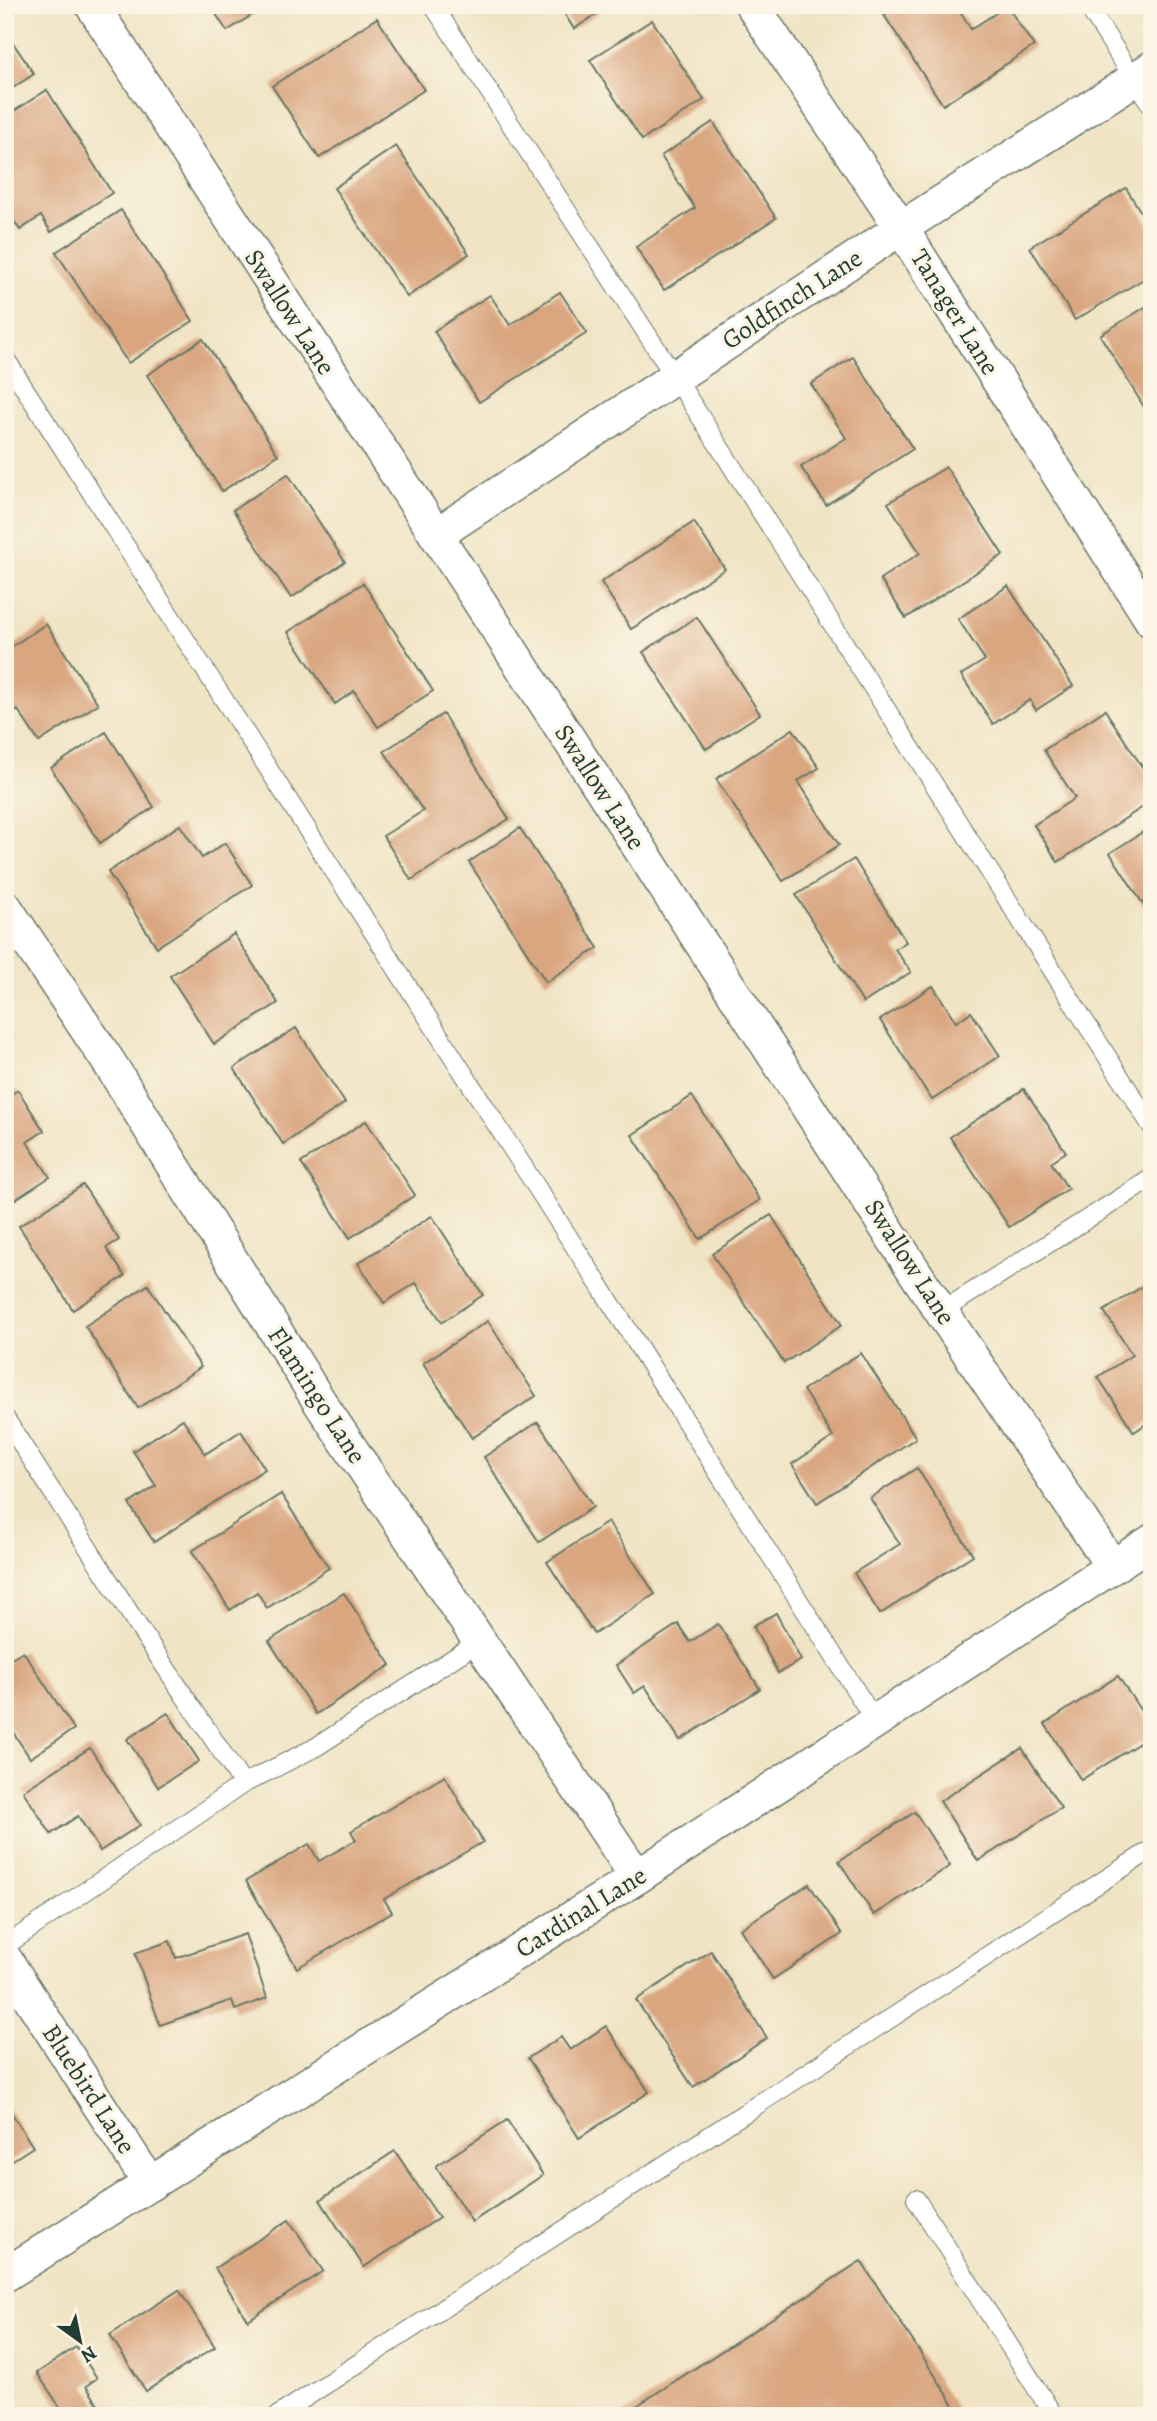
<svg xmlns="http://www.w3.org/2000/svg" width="1157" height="2421" font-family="Alegreya,serif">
	<rect width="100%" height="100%" fill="#fcf5e5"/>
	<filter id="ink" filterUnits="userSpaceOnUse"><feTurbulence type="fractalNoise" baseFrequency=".0143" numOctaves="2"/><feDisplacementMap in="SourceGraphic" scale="14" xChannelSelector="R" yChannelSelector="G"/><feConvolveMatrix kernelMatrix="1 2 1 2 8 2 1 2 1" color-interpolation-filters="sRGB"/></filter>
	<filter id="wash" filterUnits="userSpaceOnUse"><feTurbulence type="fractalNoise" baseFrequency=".00686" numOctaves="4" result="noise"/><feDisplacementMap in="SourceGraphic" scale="28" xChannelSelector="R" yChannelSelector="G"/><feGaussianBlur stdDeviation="1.57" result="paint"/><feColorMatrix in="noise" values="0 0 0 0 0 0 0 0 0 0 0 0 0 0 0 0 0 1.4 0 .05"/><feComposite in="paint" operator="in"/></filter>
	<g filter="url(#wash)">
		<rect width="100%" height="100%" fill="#f0e4c5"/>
		<g id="blocks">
			<!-- building -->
			<g fill="#d9a680">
				<path d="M210,5h58l-41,26z"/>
				<path d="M559,5h51l-36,24z"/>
				<path d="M899,5h57l15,24 36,-23 27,40 -91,59 -59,-90z"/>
				<path d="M377,18l47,72 -105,68 -47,-72z"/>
				<path d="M652,20l52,80 -62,40 -52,-80z"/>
				<path d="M5,31l29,43 -29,19z"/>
				<path d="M47,90l65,103 -61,39 -10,-16 -21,14 -15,-23v-90z"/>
				<path d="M713,122l63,96 -112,72 -28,-43 59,-39 -34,-52z"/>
				<path d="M396,146l73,108 -62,43 -73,-109z"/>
				<path d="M1126,188l26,42v44l-77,46 -45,-73z"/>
				<path d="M121,210l72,111 -65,42 -72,-111z"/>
				<path d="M560,292l27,41 -108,69 -45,-71 56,-36 20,30z"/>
				<path d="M1152,303v117l-52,-85z"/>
				<path d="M203,339l75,116 -56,36 -75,-116z"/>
				<path d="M853,357l60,92 -87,56 -25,-38 45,-29 -35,-54z"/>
				<path d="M946,467l57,88 -97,63 -26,-39 40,-26 -32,-50z"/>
				<path d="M288,474l57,88 -54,36 -58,-88z"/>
				<path d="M694,522l31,47 -94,60 -30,-47z"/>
				<path d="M363,583l70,108 -55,36 -24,-36 -19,13 -47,-72z"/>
				<path d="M1008,586l65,100 -37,24 -6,-10 -37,24 -32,-49 24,-15 -27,-41z"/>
				<path d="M697,617l63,97 -54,35 -63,-97z"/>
				<path d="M46,624l52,80 -59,38 -21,-32 -13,9v-68z"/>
				<path d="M1105,710l47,72v19l-94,61 -24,-37 41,-27 -31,-48z"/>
				<path d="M443,714l66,105 -98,61 -28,-44 40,-25 -39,-60z"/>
				<path d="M793,729l26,39 -21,13 41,64 -56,36 -67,-102z"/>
				<path d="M106,732l48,75 -54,36 -49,-75z"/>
				<path d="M180,825l22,33 23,-15 27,42 -95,62 -49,-75z"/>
				<path d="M1152,826v92l-42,-65z"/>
				<path d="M520,828l78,120 -52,34 -77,-120z"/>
				<path d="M854,859l52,83 -11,7 16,23 -48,31 -67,-108z"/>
				<path d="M234,934l44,69 -64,41 -44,-68z"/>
				<path d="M933,986l23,36 15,-10 29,44 -68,44 -52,-80z"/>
				<path d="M296,1028l49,75 -62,41 -49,-76z"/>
				<path d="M1024,1089l42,63 -15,10 17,27 -59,38 -59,-90z"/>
				<path d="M18,1090l26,41 -17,11 23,35 -45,29v-108z"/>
				<path d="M692,1096l68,104 -60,39 -68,-104z"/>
				<path d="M366,1121l49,74 -65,43 -49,-75z"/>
				<path d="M83,1185l36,55 -13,8 19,28 -52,34 -54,-84z"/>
				<path d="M771,1215l71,110 -58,38 -72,-109z"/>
				<path d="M432,1216l51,79 -41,27 -26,-39 -32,20 -26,-40z"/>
				<path d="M1146,1284l6,10v126l-18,12 -36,-55 34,-22 -28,-44z"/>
				<path d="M148,1285l53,82 -63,41 -53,-82z"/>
				<path d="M488,1321l48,75 -64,42 -49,-75z"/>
				<path d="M861,1353l55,85 -99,65 -25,-39 41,-27 -30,-47z"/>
				<path d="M183,1419l22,35 36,-23 24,38 -111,73 -25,-38 27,-18 -23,-35z"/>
				<path d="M538,1422l55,85 -54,35 -55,-85z"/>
				<path d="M917,1468l56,87 -93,59 -26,-41 46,-29 -30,-46z"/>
				<path d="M281,1494l48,74 -62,40 -10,-16 -27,18 -38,-59z"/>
				<path d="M608,1522l47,72 -61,40 -47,-72z"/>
				<path d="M344,1593l47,72 -75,49 -47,-73z"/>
				<path d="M776,1613l25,47 -23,13 -25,-47z"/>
				<path d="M678,1624l12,18 28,-18 42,65 -80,51 -35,-54 -11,7 -18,-28z"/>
				<path d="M23,1651l51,78 -44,29 -25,-38v-58z"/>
				<path d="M1118,1676l34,52v7l-71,45 -36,-56z"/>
				<path d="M168,1713l31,48 -41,26 -31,-48z"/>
				<path d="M90,1748l50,77 -40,26 -22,-35 -27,18 -28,-43z"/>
				<path d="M1022,1748l39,60 -83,53 -38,-60z"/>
				<path d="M445,1776l38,66 -99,57 8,13 -95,56 -51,-87 63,-37 10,17 37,-21 -5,-9z"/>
				<path d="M915,1812l35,54 -76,49 -35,-54z"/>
				<path d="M809,1884l33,50 -69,45 -33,-50z"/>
				<path d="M245,1934l22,64 -32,12 -3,-10 -72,25 -25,-72 35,-12 6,17z"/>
				<path d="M711,1951l56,87 -74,49 -57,-87z"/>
				<path d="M606,2026l43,66 -70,46 -51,-80 33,-21 9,13z"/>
				<path d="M5,2103l28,44 -28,18z"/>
				<path d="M507,2120l36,55 -71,47 -36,-56z"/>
				<path d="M395,2151l44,67 -75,49 -44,-67z"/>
				<path d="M289,2220l34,51 -75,49 -33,-52z"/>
				<path d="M861,2261l100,155h-340z"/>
				<path d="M179,2290l36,57 -69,44 -36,-56z"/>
				<path d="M76,2347l21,31 -11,8 20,30h-53l9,-6 -25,-37z"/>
			</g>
		</g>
	</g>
	<g filter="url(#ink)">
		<use href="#blocks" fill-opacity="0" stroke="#687767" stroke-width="2"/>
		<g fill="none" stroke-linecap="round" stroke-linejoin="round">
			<defs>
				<g id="service">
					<path d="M433,5l242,372 477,750"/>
					<path d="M1087,5l65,102"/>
					<path d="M5,358l625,975 245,388"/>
					<path d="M942,1311l210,-133"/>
					<path d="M5,1418l135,211 103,155 -238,162"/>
					<path d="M243,1784l73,-37 164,-106"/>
					<path d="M916,2199l138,217"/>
					<path d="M277,2416l875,-567"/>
				</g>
				<g id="minor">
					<path d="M92,5l830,1278 190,283"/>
					<path d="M752,5l149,223 251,393"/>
					<path d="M436,535l465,-307 251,-160"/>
					<path d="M5,907l105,157 209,337 318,476"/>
					<path d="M5,1959l145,225"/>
					<path d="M5,2275l632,-398 515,-336"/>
				</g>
			</defs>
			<!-- service casing -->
			<use href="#service" stroke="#687767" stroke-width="20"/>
			<!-- minor casing -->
			<use href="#minor" stroke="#687767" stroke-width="36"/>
			<!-- service -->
			<use href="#service" stroke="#fff" stroke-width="18"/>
			<!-- minor -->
			<use href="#minor" stroke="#fff" stroke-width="33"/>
		</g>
	</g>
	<g text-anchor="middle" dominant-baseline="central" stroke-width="6" stroke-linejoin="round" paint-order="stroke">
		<!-- street labels -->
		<g font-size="26" fill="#1f3d34" stroke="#fcf5e5">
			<text transform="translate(792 299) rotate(-33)">Goldfinch Lane</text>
			<text transform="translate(290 312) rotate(57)">Swallow Lane</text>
			<text transform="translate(955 312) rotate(58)">Tanager Lane</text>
			<text transform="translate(600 787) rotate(57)">Swallow Lane</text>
			<text transform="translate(910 1262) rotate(57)">Swallow Lane</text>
			<text transform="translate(317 1395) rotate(57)">Flamingo Lane</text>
			<text transform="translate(581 1912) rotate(-32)">Cardinal Lane</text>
			<text transform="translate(89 2089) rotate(57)">Bluebird Lane</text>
		</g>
	</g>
	<!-- margin -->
	<rect width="1157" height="2421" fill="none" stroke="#fcf5e5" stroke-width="28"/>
	<!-- north arrow -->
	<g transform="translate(80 2341) rotate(147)" stroke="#fcf5e5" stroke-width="5" paint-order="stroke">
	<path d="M0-5L12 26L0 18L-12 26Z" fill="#1f3d34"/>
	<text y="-10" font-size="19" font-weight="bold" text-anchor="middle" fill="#1f3d34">N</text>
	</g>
</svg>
